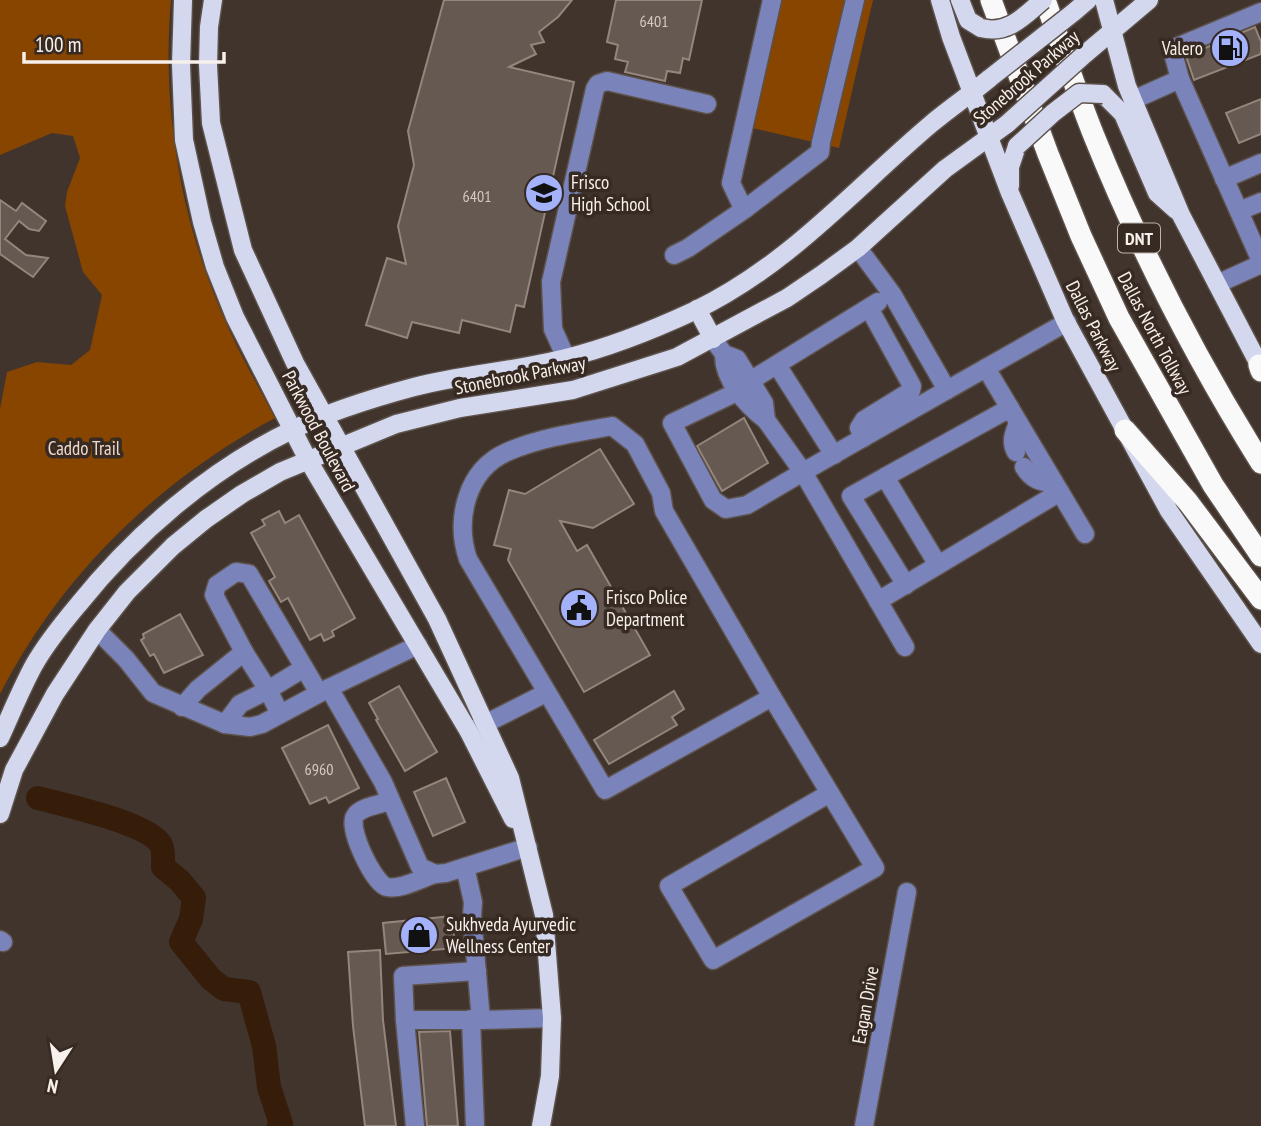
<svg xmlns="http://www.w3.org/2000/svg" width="1261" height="1126" font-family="'PT Sans Narrow',sans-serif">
	<rect width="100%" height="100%" fill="#40342c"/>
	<!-- green -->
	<g fill="#874500">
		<path d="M0,0h171c-9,100 7,206 45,299 16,41 38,80 59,119 -117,63 -214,157 -275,276v-285l7,-37 30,-10 34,3 19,-15 12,-55 -19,-23 -18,-66 2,-14 13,-34 -7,-22 -21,-3 -52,22z"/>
		<path d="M772,0h101l-34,148 -96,-22z"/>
	</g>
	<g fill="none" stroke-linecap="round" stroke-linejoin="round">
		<!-- river -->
		<path stroke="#361d09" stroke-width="24" d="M38,798c27,7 111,25 123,47 3,6 2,16 2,22l17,14 14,17 -3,21 -10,23 30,37 13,10 25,3 15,54 5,41 12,37 -2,2"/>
	</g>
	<!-- building -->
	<g fill="#665951" stroke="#94867d" stroke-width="2">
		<path d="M444,0h128l-14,17 -19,15 5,10 -13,3 5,9 -27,13 65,15 -50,225 -8,-2 -6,27 -48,-12 -3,13 -47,-11 -5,16 -41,-13 21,-67 19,6 -8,-38 16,-61 -6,-34z"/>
		<path d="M616,0h86l-13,60 -6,-2 -3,15 -13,-2 -2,10 -40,-9 3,-10 -13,-3 3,-14 -11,-3z"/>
		<path d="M1255,27l6,15v12l-67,26 -8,-24z"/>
		<path d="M1261,99v35l-22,9 -13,-30z"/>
		<path d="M0,200l16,11 6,-8 24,18 -7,10 -10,-2 -10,-8 -14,18 21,16 22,3 -15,19 -33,-23z"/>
		<path d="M744,418l24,45 -46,28 -25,-45z"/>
		<path d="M600,449l34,55 -41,24 -33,-7 17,30 10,-6 63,110 -66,37 -76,-132 3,-11 -17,-4 15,-55 16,4z"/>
		<path d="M279,511l6,12 14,-8 56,103 -23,13 2,5 -10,5 -3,-7 -11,6 -22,-42 -7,4 -12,-21 6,-4 -24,-44 14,-8 -3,-5z"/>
		<path d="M180,614l23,41 -39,18 -10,-19 -4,2 -9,-16 3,-2 -1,-4z"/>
		<path d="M399,686l38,66 -32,19 -29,-51 2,-1 -9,-16z"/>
		<path d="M674,691l10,18 -12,8 5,8 -68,39 -15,-24z"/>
		<path d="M328,725l31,63 -30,15 -3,-6 -16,7 -28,-56z"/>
		<path d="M446,778l19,44 -32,14 -19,-44z"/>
		<path d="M452,916l3,32 -69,6 -3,-31z"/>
		<path d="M380,950l3,70 13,106h-31l-12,-100 -5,-74z"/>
		<path d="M450,1031l8,95h-31l-8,-94z"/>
	</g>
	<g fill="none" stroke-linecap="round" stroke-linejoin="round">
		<defs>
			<g id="minor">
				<path d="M1180,79l-8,-30 89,-37"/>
				<path d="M1133,100l47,-21 81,182"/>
				<path d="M1224,179l37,-16"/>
				<path d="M745,209l75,-57 1,-10 34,-142"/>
				<path d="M1239,211l22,-9"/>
				<path d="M674,255l14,-7 57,-39 -4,-5 -10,-21 41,-183"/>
				<path d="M1217,284l44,-20"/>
				<path d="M713,339l11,15c-1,25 22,51 42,66l-2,-17 -27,-44 -13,-5"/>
				<path d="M566,358l-13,-29 -2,-47 44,-193 3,-5 9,-3 100,23"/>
				<path d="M777,365l57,90"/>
				<path d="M986,368l99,166"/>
				<path d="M750,381l128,-79"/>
				<path d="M947,390l120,-68"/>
				<path d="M739,391l-67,32 41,77 13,9 21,-4 56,-33 102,175"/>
				<path d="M766,420l37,52 144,-82 -55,-96 -34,-46"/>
				<path d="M612,426l23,18 26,49 3,18 108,186 -167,93 -137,-231c-13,-39 -2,-89 39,-107 32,-14 71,-20 105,-26z"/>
				<path d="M863,438l-4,-10 5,-8 47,-29 1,-5 -43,-78"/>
				<path d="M1016,452c-6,-10 -2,-19 2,-29"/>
				<path d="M1024,467c8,13 16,15 30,16"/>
				<path d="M885,477l-34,19 55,89"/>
				<path d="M938,565l-53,-88 125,-69"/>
				<path d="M878,601l182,-109"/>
				<path d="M97,630l29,29 27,34 72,31 25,3 12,-3 67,-36 89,-43"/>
				<path d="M244,652l-30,-57 3,-10 19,-13 13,2 70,119"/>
				<path d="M329,688l54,94 37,85 15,7 11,-1 82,-26"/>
				<path d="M772,697l103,171 -162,92 -44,-74 161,-93"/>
				<path d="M182,707l16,-18 46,-37 24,38 -28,14 -15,20"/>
				<path d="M280,714l-12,-24 36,-22"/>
				<path d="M469,732l77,-39"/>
				<path d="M390,801c-9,3 -30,6 -35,15 -8,12 19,68 32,71 14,3 35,-9 48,-13"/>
				<path d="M465,867l8,35 -1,14 9,104 71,-2"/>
				<path d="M0,940l3,2"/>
				<path d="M471,1019l4,107"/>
				<path d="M405,1020l-2,-44 74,-5"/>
				<path d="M415,1126l-10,-106h76"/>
				<path d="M864,1126l43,-234"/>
			</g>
			<g id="major">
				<path d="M183,0l-2,65 3,75 18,82 13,45 20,50 73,143 161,272 44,87"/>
				<path d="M213,0l-4,27 -1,38 3,58 32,127 52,113 142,256 73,159 34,137 8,103 -2,58 -9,50"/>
				<path d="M940,0l11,37 59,156 55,127 104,191 92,133"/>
				<path d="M960,0l8,20 13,8"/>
				<path d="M1104,0l23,86 54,129 80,153"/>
				<path d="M1074,12l14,-12"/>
				<path d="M1085,54l64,-54"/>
				<path d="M1103,94l20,20 34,79 19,17"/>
				<path d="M1010,186v-19l7,-21"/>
				<path d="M697,309l16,30"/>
				<path d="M0,738c11,-24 21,-49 34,-73 12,-21 28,-41 44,-60 57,-71 131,-135 214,-175 38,-19 81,-32 122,-43 50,-13 102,-16 152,-29 45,-11 87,-28 128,-47 94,-45 159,-121 237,-187 19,-16 40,-30 59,-46"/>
				<path d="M0,814l14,-44 41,-76 42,-64 30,-38 46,-46 33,-27 36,-25 38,-22 116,-48 64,-16 113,-18 104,-33 110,-59 34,-23 37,-27 87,-79 62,-45"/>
			</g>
			<g id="highway">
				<path d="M991,0l57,154 33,82 38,82 94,167 48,71"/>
				<path d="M1045,0c16,45 31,91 49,136 46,114 102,223 167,327"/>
				<path d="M1259,365l2,6"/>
				<path d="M1125,430l63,72 73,97"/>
			</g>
		</defs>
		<!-- minor casing -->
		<use href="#minor" stroke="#5d524b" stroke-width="21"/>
		<!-- major casing -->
		<use href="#major" stroke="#5d524b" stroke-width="21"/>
		<!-- highway casing -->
		<use href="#highway" stroke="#5d524b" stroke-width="24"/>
		<!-- minor -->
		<use href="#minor" stroke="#7a84bb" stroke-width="18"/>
		<!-- major -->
		<use href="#major" stroke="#d3d8ef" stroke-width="18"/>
		<!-- highway -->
		<use href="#highway" stroke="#f9f9f9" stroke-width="21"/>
		<defs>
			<g id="major-bridge">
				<path d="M981,28c27,7 43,-12 62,-28"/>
				<path d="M990,78l84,-66"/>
				<path d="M1007,124l78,-70"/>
				<path d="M1017,146l36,-33 26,-20 24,1"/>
			</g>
		</defs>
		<!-- major-bridge casing -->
		<use href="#major-bridge" stroke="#5d524b" stroke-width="21" stroke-linecap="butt"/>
		<!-- major-bridge -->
		<use href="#major-bridge" stroke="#d3d8ef" stroke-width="18"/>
	</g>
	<!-- icons -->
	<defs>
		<symbol id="fuel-disc" viewBox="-11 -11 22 22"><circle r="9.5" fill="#a4b2fc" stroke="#362a23"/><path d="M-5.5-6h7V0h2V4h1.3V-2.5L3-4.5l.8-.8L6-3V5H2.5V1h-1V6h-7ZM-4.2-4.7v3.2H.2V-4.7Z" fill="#111"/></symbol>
		<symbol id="school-disc" viewBox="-11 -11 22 22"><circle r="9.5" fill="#a4b2fc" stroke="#362a23"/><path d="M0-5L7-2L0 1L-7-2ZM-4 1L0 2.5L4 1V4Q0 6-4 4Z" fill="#111"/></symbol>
		<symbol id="civic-disc" viewBox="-11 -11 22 22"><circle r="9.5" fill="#a4b2fc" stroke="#362a23"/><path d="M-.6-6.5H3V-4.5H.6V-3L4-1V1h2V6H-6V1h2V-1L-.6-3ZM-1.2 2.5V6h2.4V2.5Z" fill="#111"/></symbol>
		<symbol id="shop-disc" viewBox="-11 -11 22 22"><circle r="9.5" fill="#a4b2fc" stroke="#362a23"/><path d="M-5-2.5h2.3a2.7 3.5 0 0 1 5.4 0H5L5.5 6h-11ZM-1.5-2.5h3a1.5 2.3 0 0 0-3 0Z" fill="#111"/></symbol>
	</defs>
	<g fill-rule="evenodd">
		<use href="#fuel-disc" x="1208" y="26" width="44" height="44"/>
		<use href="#school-disc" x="522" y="171" width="44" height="44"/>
		<use href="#civic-disc" x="557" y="586" width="44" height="44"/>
		<use href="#shop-disc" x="397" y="913" width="44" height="44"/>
	</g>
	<g text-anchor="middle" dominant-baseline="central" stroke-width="7" stroke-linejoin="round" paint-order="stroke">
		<!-- number labels -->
		<g font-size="16" fill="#d4cac4">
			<text x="654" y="21">6401</text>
			<text x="477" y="196">6401</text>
			<text x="319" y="769">6960</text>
		</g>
		<!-- shield labels -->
		<rect fill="#362a23" stroke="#beb5af" stroke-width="2" x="1118" y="223.5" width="42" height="29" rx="5"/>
		<g font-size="18" font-weight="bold" fill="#f8f0eb">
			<text x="1139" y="238">DNT</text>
		</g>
		<!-- poi labels -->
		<g font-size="19" fill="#f8f0eb" stroke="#362a23" text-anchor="start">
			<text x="1203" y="48" text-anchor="end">Valero</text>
			<text x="571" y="182">Frisco<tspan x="571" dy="22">High School</tspan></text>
			<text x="606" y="597">Frisco Police<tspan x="606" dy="22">Department</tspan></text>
			<text x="446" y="924">Sukhveda Ayurvedic<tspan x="446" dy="22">Wellness Center</tspan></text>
		</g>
		<!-- street labels -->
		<g font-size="19" fill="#f8f0eb" stroke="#362a23">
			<text transform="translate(1026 77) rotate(-41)">Stonebrook Parkway</text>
			<text transform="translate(1094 326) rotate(63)">Dallas Parkway</text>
			<text transform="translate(1155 333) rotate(62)">Dallas North Tollway</text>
			<text transform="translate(520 375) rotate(-11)">Stonebrook Parkway</text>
			<text transform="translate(319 431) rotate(62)">Parkwood Boulevard</text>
			<text transform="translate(865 1005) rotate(-80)">Eagan Drive</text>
		</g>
		<!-- park labels -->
		<g font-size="19" fill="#f0dacc" stroke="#362a23">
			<text x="84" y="448">Caddo Trail</text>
		</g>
	</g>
	<!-- north arrow -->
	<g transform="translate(56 1070) rotate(192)" stroke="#362a23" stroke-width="5" paint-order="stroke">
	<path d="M0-5L12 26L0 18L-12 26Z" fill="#f8f0eb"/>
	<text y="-10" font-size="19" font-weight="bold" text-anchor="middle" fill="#f8f0eb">N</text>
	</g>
	<!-- scale -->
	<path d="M24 52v10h200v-10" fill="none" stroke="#f8f0eb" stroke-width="3.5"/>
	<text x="35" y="52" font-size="21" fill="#f8f0eb" stroke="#362a23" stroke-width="5" paint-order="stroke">100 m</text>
</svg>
